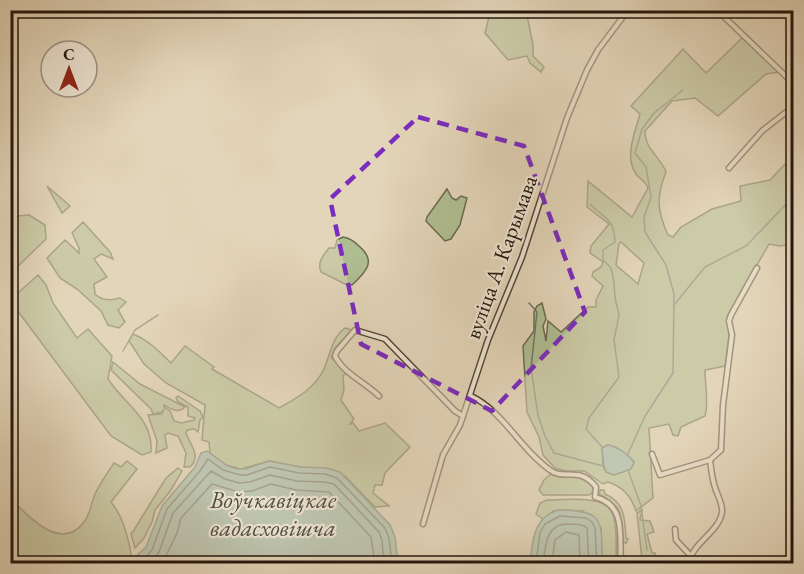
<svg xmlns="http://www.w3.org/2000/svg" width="804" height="574" font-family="'EB Garamond',serif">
	<rect width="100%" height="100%" fill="#e3d5b9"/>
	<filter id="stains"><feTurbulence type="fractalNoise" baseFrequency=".00333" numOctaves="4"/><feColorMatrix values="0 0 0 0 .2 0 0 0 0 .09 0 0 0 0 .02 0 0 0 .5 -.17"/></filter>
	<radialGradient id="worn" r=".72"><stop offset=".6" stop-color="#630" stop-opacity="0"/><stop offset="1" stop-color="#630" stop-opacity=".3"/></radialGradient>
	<!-- green -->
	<g fill="#afbe92" stroke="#6a6a4f" stroke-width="1.5" fill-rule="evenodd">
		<path d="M498,11h14l15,4 6,30v11l11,11 -3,5 -11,-9 -3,-7 -19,4 -23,-27 4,-16z"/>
		<path d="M743,37l37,35 -14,2 -48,42 -23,-18 -23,3 -27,30c0,19 15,25 21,41 -10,25 -9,39 2,63l5,2 8,-10 31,-18 29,-8 -1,-15 30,-6 17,-18 6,2v69l-7,12 -6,1 -11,-2 -42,73 2,18 -4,31 -20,4c0,13 4,34 0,46l-24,11 -3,9 -5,-1 -4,-11 -20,4 4,70 -17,13c-5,-15 -13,-24 -28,-29l-5,2 -19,-13h-18l-11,-3 -12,-13 -4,-18 -12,-25 -4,-66 11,-15v-19l3,-6 5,-3 4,16 -3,7 3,15 2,-20 13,11 27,-25h8v-7l7,-14 -11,-10 1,-4 8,-5 2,-5 -13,-9 1,-7 18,-22 -22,-17 1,-26 44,36 16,-29c-2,-7 -8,-8 -12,-14 -12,-17 -1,-42 4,-60l-9,-8 52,-57 23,24zM621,242l23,21 -6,21 -22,-19 3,-21zM608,445c10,2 20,9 26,17l-3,7 -17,6 -8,-3 -3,-6 -1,-18z"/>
		<path d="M47,186l23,20 -8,7z"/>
		<path d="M447,189l5,9 4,2 5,-4 6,2 -7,27 -9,14 -6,2 -19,-20 1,-4z"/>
		<path d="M29,215l16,10 1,14 -35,34v-45l6,-12z"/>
		<path d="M83,222l27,30 3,7 -12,-5 -7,5 13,18 -13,7 1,10c7,7 15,7 25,4l6,4 -8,8 7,12 -6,6 -11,-3 -7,-14 -24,-22 -17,-11 -13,-20 18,-18 14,13v-5l-7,-15z"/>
		<path d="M343,237c7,1 11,4 16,9 18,15 7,26 -7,39l-7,-1 -24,-12c-4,-10 2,-16 8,-24h6l2,-8z"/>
		<path d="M38,275l8,10 7,18 24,35 11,-9 24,27 -4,23c16,25 46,40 43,73l-9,3 -31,-19 -100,-134v-3z"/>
		<path d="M345,328l7,2 -17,18 -4,9 16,15 -4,4 1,14 -3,10 13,19 -4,5 3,-1 6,8 26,-8 25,24 -25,26 -3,12h-7l-2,8 16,13 -14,1 -30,-31 -12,-6 -33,-3 -31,-6 -28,8 -15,-4 -16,-12 -1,-11 -7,-2 3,-35 -39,-22 -22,-19 -15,-23 4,-7c15,6 26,17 38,29l14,-17 29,21 -2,2 67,39c18,-10 35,-19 45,-39 6,-14 8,-32 21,-41z"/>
		<path d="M113,362l27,22 45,23c-7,7 -14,2 -21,-2v2l6,4 4,10 7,2 13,-3 1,-2 -7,-2v-9l-10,-5 -2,-4 2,-2 22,15 3,6 -3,3 -2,12 -4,-3 -7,1 -1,3c4,12 16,23 4,34h-6l2,-14 -8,-17 -10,-3 -3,2 2,13 -11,5 1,-12 -9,-26 14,-1 2,-5 -2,3 -9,2 -2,-5 -40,-39z"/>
		<path d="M127,461l10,8 -26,33c12,14 19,40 21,59l-3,3 -118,-1 -1,-65c18,18 51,55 74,24 7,-9 7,-20 12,-30 5,-10 12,-20 18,-29l7,4z"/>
		<path d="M178,468l4,3 -11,19 -16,20 -3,12 -8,16 -9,10 -4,-14 3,-4 32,-52z"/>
		<path d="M551,474c16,3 30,-1 42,13l-1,6 -3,2h-46l-4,-5 5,-10z"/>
		<path d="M600,490h4l1,4c20,8 20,26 21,44l2,1 -2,4 -3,-1c-2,-27 1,-35 -24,-48z"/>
		<path d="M547,500c17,0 55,-5 64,11 7,12 5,39 5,52h-14l-1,-35 -18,-17 -19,-1 -11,1 -5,6 -5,2 -7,-5 4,-11z"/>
		<path d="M642,510l-2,10 10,1 4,11 -7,2 5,19h3l3,10h-3l-2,-5 -5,1 3,4h-15h4l2,-4 -5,-46z"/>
	</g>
	<!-- water -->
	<g fill="#96b9ab" stroke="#69776b" stroke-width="1.5">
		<path d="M608,445c10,2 20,9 26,17l-3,7 -17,6 -8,-3 -2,-6 -2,-18z"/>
		<path d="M207,451l19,14 10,4h10l23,-8 31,6 26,1 14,4 50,53 5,12 3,26h-269l17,-16 16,-41 33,-39 6,-14z"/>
		<path d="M559,510c48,0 42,13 43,53h-72c2,-22 4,-47 29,-53z"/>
	</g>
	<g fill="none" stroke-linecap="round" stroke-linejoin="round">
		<!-- shore -->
		<g stroke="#5e675c" stroke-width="1.5">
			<path d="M139,564l13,-14 15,-41 33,-38 8,-12 15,11 17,5h7l23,-8 29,6 26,1 12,4 48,50 4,10 3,26"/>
			<path d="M151,564l8,-12 14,-39 38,-42 14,8 14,4 11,-1 20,-7 27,6 27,1 10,2 45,48 3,8 2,24"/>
			<path d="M162,564l15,-31 4,-15 31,-34 27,8 13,-1 19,-7 25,6 33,2 42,45 4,27"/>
			<path d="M536,564l4,-31 5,-9 15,-8 26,2 6,4 3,6 2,36"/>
			<path d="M543,564c2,-17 3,-42 26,-40 7,0 13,0 18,4l2,36"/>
			<path d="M552,564l3,-24 11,-8 13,3 1,29"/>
		</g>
		<!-- stream -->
		<g stroke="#69776b" stroke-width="1.5">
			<path d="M590,204c15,15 24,14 25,38l-12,8v10l8,8 3,14 1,16 4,17 -5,25 5,37 -30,41 -3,11 17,19"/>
			<path d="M529,303l8,9 -6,56 7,47 7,21 9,17 49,13"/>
			<path d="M674,305l31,-38 41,-21 48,-50"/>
			<path d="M123,351l12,-21 23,-15"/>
			<path d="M627,456l18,-40 28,-43 1,-79 -8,-29 -21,-33 -1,-15 7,-20 -5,-30 -11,-14 7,-24 12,-16 29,-23"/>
			<path d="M628,470l13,36 6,44"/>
		</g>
		<defs>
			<g id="minor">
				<path d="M717,10l77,74"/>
				<path d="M729,168l33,-37 32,-25"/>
				<path d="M379,396c-14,-14 -35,-22 -44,-40l2,-5 18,-21 30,9 70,72 8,5"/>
				<path d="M471,396c33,16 49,53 79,74 14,11 29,-5 46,17l-1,10c32,8 24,40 26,67"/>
				<path d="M652,454l8,21 50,-15"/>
				<path d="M423,524l20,-69 17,-30 28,-85 34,-83 45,-139 20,-48 11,-20 30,-40"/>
				<path d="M675,529l1,11 14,15"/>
				<path d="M689,564c2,-21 30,-31 33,-52 1,-9 -6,-19 -8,-28 -2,-7 -3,-16 -4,-24l11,-10 2,-45 9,-70 -3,-14 2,-6 26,-47"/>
			</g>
		</defs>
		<!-- minor casing -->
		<use href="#minor" stroke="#544537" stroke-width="7"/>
		<!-- minor -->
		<use href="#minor" stroke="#ede4d2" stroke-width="4"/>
	</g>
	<!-- marked area -->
	<path d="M0 0H804V574H0ZM418,117l106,29 61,166 -93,99 -131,-67 -31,-145z" fill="#e3d5b9" fill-opacity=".55" fill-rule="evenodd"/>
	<path fill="none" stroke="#7b2cbf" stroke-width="4.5" stroke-dasharray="12 8" stroke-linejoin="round" d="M418,117l106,29 61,166 -93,99 -131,-67 -31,-145z"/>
	<g text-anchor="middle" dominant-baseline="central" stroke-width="4.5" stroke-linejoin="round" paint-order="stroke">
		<!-- street labels -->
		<g font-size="22" fill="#25150c" stroke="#ede4d2">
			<text transform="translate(501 257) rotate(-70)">вуліца А. Карымава</text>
		</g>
		<!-- water labels -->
		<g font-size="24" font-style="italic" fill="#4d4e44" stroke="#ede4d2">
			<text x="273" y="499">Воўчкавіцкае<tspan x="273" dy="28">вадасховішча</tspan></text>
		</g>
	</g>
	<!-- margin -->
	<rect width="804" height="574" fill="none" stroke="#e3d5b9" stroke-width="36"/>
	<rect x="12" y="12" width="780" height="550" fill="none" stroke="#25150c" stroke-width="3"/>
	<rect x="18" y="18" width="768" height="538" fill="none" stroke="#25150c" stroke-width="1.5"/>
	<!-- north arrow -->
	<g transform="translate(69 69)"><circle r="28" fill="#ede4d2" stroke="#9d9183" stroke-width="1.5"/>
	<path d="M0-4.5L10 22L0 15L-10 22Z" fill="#8f2418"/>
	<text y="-9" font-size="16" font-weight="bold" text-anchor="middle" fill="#25150c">С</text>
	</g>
	<rect width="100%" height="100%" filter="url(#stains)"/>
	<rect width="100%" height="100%" fill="url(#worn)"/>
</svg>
